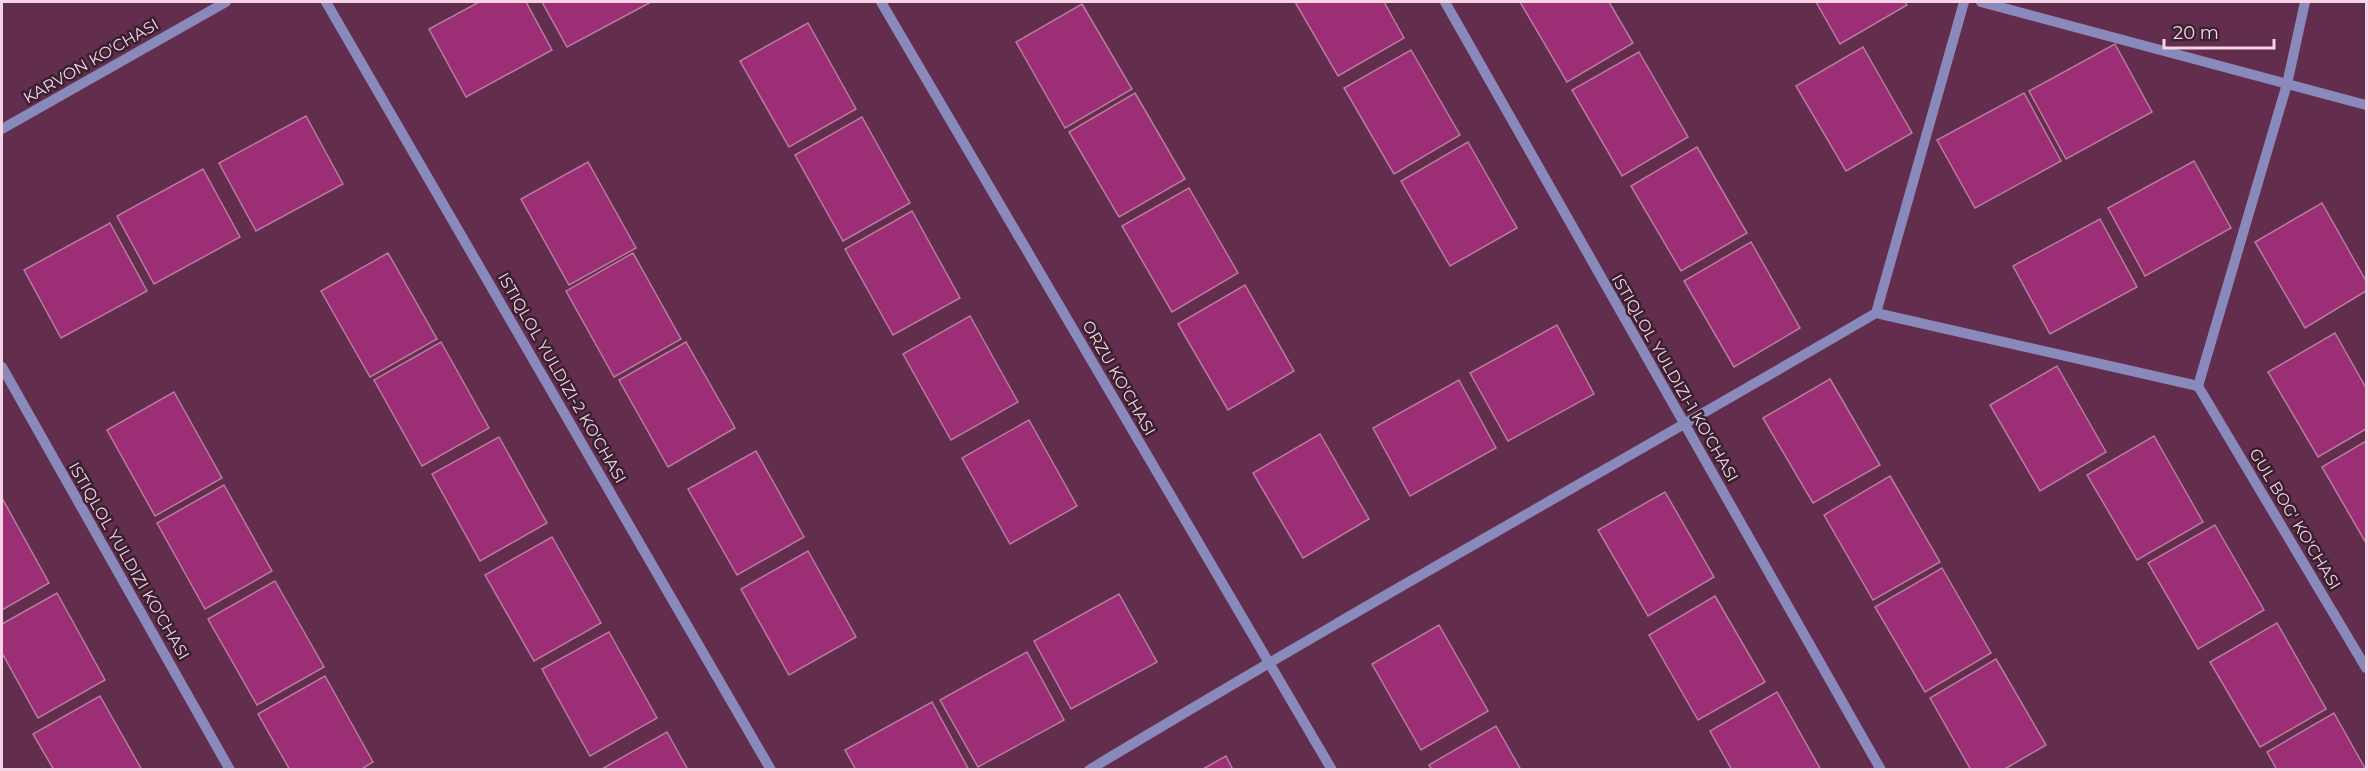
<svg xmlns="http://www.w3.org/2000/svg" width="2368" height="771" font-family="Montserrat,sans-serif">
	<rect width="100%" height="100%" fill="#632d4e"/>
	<!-- building -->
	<g fill="#9b2e75" stroke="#b97b9e" stroke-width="1.5">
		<path d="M479,2h47l26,48 -86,47 -37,-68z"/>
		<path d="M542,2h109l-84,45z"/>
		<path d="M1295,2h89l20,36 -66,38z"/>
		<path d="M1520,2h89l24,41 -66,39z"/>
		<path d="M1816,2h89l2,3 -67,39z"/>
		<path d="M1082,4l50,85 -67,39 -49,-86z"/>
		<path d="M808,23l48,86 -67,38 -49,-86z"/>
		<path d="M2115,44l37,68 -86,47 -37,-68z"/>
		<path d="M1863,47l49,86 -66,38 -50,-85z"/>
		<path d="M1411,50l49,85 -66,39 -50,-86z"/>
		<path d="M1639,52l49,85 -66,39 -50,-86z"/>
		<path d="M1135,93l50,86 -66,38 -50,-85z"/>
		<path d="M2024,93l37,68 -86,47 -38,-68z"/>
		<path d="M306,116l37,68 -87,47 -37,-68z"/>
		<path d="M862,117l48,86 -67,38 -48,-86z"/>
		<path d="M1468,142l49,86 -67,38 -49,-85z"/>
		<path d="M1697,147l50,86 -66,38 -50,-85z"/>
		<path d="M2194,161l37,67 -86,48 -37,-68z"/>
		<path d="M588,162l48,86 -67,37 -48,-86z"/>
		<path d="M203,169l37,68 -86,47 -37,-68z"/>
		<path d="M1189,188l49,85 -66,39 -50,-86z"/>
		<path d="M2322,203l44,78v10l-61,37 -50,-86z"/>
		<path d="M912,211l48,87 -67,37 -48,-86z"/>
		<path d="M2100,219l37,68 -87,47 -37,-68z"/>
		<path d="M110,223l37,68 -86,47 -37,-68z"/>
		<path d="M1751,242l49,86 -66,39 -50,-86z"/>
		<path d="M388,253l49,86 -67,38 -49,-86z"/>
		<path d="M633,253l48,86 -67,38 -48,-86z"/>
		<path d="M1245,285l49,86 -66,39 -50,-86z"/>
		<path d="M970,316l48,86 -67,38 -48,-86z"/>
		<path d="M1557,325l37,69 -86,47 -38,-68z"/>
		<path d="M2335,333l31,55v41l-48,28 -50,-85z"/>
		<path d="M441,342l48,86 -67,38 -48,-86z"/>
		<path d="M686,342l49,86 -67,39 -49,-87z"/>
		<path d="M2057,366l49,86 -66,39 -50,-86z"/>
		<path d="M1830,379l50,86 -67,38 -50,-85z"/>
		<path d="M1459,380l37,68 -86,48 -37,-68z"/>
		<path d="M174,392l48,86 -67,38 -48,-86z"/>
		<path d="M1029,420l48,86 -67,38 -48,-86z"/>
		<path d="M1320,434l49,85 -66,39 -50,-85z"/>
		<path d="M2154,436l49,86 -66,38 -50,-85z"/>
		<path d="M499,437l48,86 -67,38 -48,-87z"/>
		<path d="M2366,441v102l-44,-76z"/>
		<path d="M756,451l48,86 -67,38 -49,-86z"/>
		<path d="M1890,476l50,86 -67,38 -49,-85z"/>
		<path d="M224,485l48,86 -67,38 -48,-86z"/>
		<path d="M1665,492l49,85 -66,39 -50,-86z"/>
		<path d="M2,498l47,85 -47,27z"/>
		<path d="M2215,525l49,85 -66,39 -50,-86z"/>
		<path d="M552,537l49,86 -67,38 -49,-86z"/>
		<path d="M808,551l48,86 -67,38 -48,-86z"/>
		<path d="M1942,568l49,85 -66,39 -50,-85z"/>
		<path d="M275,581l49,86 -67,38 -49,-86z"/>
		<path d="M57,593l48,87 -67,38 -36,-65v-29z"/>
		<path d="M1119,594l38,68 -86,47 -37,-68z"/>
		<path d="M1715,596l50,86 -67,38 -49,-85z"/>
		<path d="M2277,623l49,86 -66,38 -50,-85z"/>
		<path d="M1439,625l49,86 -67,39 -49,-86z"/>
		<path d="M609,632l48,86 -67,38 -48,-87z"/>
		<path d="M1027,652l37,68 -86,47 -38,-67z"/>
		<path d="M1996,659l50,86 -43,25h-32l-41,-72z"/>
		<path d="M325,676l48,86 -13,8h-70l-32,-56z"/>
		<path d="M1777,692l44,78h-89l-22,-39z"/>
		<path d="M100,696l42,74h-88l-21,-36z"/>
		<path d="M932,702l37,68h-113l-11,-20z"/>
		<path d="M2334,713l32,57h-89l-10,-18z"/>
		<path d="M1496,726l25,44h-89l-3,-5z"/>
		<path d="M667,732l21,38h-88z"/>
		<path d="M1226,756l7,14h-32z"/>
	</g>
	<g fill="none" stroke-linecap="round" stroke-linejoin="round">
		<!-- minor -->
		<g stroke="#8a89bb" stroke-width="10">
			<path d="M326,2l445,768"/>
			<path d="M881,2l451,768"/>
			<path d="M1445,2l436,768"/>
			<path d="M1981,2l385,103"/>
			<path d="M2,129l224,-127"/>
			<path d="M1876,313l88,-311"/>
			<path d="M2,367l228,403"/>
			<path d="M2198,386l89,-302 18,-82"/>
			<path d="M2198,386l168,282"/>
			<path d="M1089,770c260,-157 525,-304 787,-457l322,73"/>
		</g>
	</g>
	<g text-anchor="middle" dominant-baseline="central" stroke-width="5" stroke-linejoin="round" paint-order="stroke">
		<!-- street labels -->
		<g font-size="16" fill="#f6d4e6" stroke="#39202f">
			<text transform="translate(91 61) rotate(-30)">KARVON KO'CHASI</text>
			<text transform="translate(562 378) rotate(60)">ISTIQLOL YULDIZI-2 KO'CHASI</text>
			<text transform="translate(1119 378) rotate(60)">ORZU KO'CHASI</text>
			<text transform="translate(1675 378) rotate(60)">ISTIQLOL YULDIZI-1 KO'CHASI</text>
			<text transform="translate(2295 519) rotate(59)">GUL BOG' KO'CHASI</text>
			<text transform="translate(129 561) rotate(60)">ISTIQLOL YULDIZI KO'CHASI</text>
		</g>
	</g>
	<!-- border -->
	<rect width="2368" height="771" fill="none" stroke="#f6d4e6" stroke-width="6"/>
	<!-- scale -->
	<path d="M2164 39v9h110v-9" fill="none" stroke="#f6d4e6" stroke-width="3"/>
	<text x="2173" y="39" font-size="18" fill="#f6d4e6" stroke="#39202f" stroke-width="4.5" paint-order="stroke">20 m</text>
</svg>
